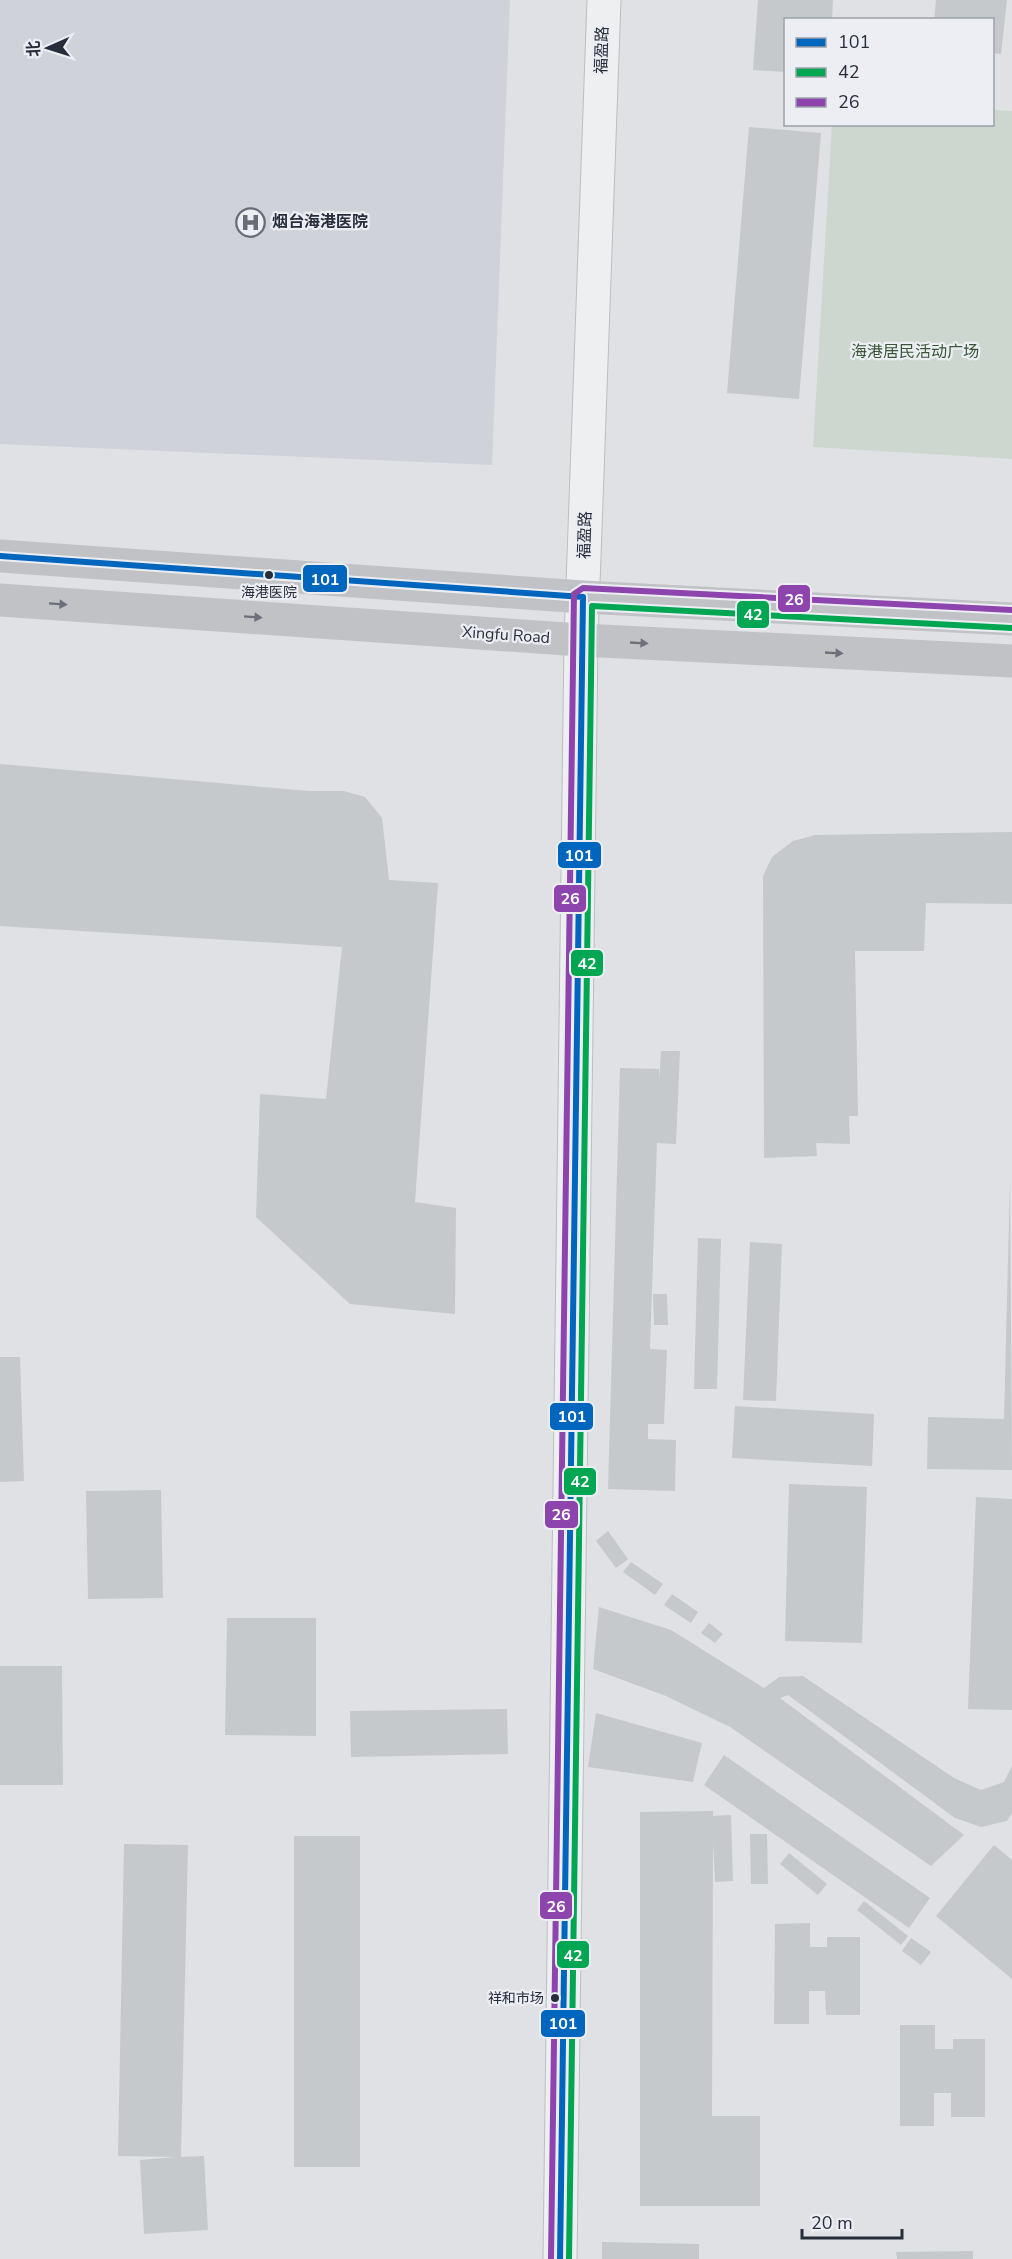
<svg xmlns="http://www.w3.org/2000/svg" width="1012" height="2259" font-family="'Nunito Sans','Noto Sans SC',sans-serif">
	<rect width="100%" height="100%" fill="#dfe1e4"/>
	<!-- built -->
	<path fill="#cfd2d8" d="M0,0h510l-18,465 -492,-21z"/>
	<!-- green -->
	<path fill="#ced7cf" d="M993,110l19,1v348l-199,-12 19,-322 160,-1z"/>
	<!-- building -->
	<g fill="#c6c9cc">
		<path d="M758,0h75l-1,20h-46v52l-33,-2z"/>
		<path d="M936,0h71l-6,54 -9,-1v-33h-58z"/>
		<path d="M749,127l72,6 -22,266 -72,-6z"/>
		<path d="M0,764l309,27h35l21,6 17,21 7,62 49,3 -23,319 41,6 -1,106 -105,-10 -94,-87 4,-123 66,5 16,-152 -342,-21z"/>
		<path d="M1012,832v72l-86,-1 -2,48h-69l3,165h-9l1,28 -34,-1 1,13 -53,2 -1,-282 9,-19 21,-16 22,-6z"/>
		<path d="M661,1051h19l-4,93 -19,-1 -7,206 17,1 -3,74h-16v15l28,1 -1,51 -67,-2 12,-421 39,1v12z"/>
		<path d="M1010,1179l2,291 -85,-1 1,-52 76,2z"/>
		<path d="M698,1238l23,1 -4,150h-23z"/>
		<path d="M750,1242l32,2 -6,157 -33,-1z"/>
		<path d="M653,1294h14l1,31h-14z"/>
		<path d="M0,1357h20l4,124 -24,1z"/>
		<path d="M735,1406l139,8 -2,52 -140,-8z"/>
		<path d="M789,1484l78,3 -5,156 -77,-2z"/>
		<path d="M161,1490l2,108 -75,1 -2,-108z"/>
		<path d="M976,1497l36,2v211l-44,-1z"/>
		<path d="M608,1531l20,28 -12,9 -20,-27z"/>
		<path d="M631,1562l32,22 -8,11 -32,-23z"/>
		<path d="M672,1594l26,18 -7,11 -27,-18z"/>
		<path d="M599,1607l72,23 93,58 15,-11 24,-1 151,102 27,12 23,-8 8,-16v47l-5,8 -26,6 -26,-9 -167,-123 -8,3 184,137 -33,31 -201,-139 -64,-31 -73,-27z"/>
		<path d="M227,1618h89v118l-91,-1z"/>
		<path d="M709,1623l14,11 -8,9 -14,-10z"/>
		<path d="M0,1666h62l1,119h-63z"/>
		<path d="M507,1709l1,45 -157,3 -1,-46z"/>
		<path d="M596,1713l106,30 -9,39 -105,-15z"/>
		<path d="M724,1755l206,143 -21,30 -205,-143z"/>
		<path d="M713,1811v5l18,-1 2,66 -18,1 -2,-39 -1,273h48v90h-120v-394z"/>
		<path d="M750,1834h17l1,50h-17z"/>
		<rect x="294" y="1836" width="66" height="331"/>
		<path d="M124,1844l64,1 -7,312 23,-1 4,74 -64,4 -4,-74 36,-3 -58,-1z"/>
		<path d="M994,1845l18,15v119l-76,-63z"/>
		<path d="M789,1853l38,31 -9,11 -38,-31z"/>
		<path d="M864,1901l44,35 -7,9 -44,-35z"/>
		<path d="M810,1923v24h17v-10h33v78h-34l-1,-24h-16v33h-35l1,-100z"/>
		<path d="M911,1938l20,14 -10,13 -19,-14z"/>
		<path d="M900,2025h35v24h18v-10h32v78h-34v-24h-17v33h-34z"/>
		<path d="M602,2242l97,2v15h-97z"/>
		<path d="M973,2251v8h-76l-1,-7z"/>
	</g>
	<g fill="none" stroke-linecap="round" stroke-linejoin="round">
		<defs>
			<path id="tertiary" d="M560,2259l21,-1619 23,-640"/>
		</defs>
		<!-- tertiary casing -->
		<use href="#tertiary" stroke="#bcbec1" stroke-width="35"/>
		<!-- tertiary -->
		<use href="#tertiary" stroke="#eeeff0" stroke-width="33"/>
		<!-- secondary -->
		<g stroke="#c0c2c6" stroke-width="33">
			<path d="M0,556l583,41 429,22"/>
			<path d="M0,600l581,40 431,21"/>
		</g>
		<defs>
			<path id="bus-1" d="M0,556l583,41 -23,1662"/>
			<path id="bus-2" d="M569,2259l23,-1653 420,22"/>
			<path id="bus-3" d="M551,2259l23,-1665 9,-6 429,22"/>
		</defs>
		<!-- bus-1 casing -->
		<use href="#bus-1" stroke="#eceef4" stroke-width="10"/>
		<!-- bus-2 casing -->
		<use href="#bus-2" stroke="#eceef4" stroke-width="10"/>
		<!-- bus-3 casing -->
		<use href="#bus-3" stroke="#eceef4" stroke-width="10"/>
		<!-- bus-1 -->
		<use href="#bus-1" stroke="#0065bd" stroke-width="6"/>
		<!-- bus-2 -->
		<use href="#bus-2" stroke="#00a651" stroke-width="6"/>
		<!-- bus-3 -->
		<use href="#bus-3" stroke="#8e44ad" stroke-width="6"/>
	</g>
	<!-- one-way arrows -->
	<defs><path id="oneway-solid" d="M-6-.8H1V-3.2L6.5 0L1 3.2V.8H-6Z" transform="scale(1.5)"/></defs>
	<g fill="#6c707a">
		<use href="#oneway-solid" transform="translate(58 604) rotate(4)"/>
		<use href="#oneway-solid" transform="translate(253 617) rotate(4)"/>
		<use href="#oneway-solid" transform="translate(639 643) rotate(3)"/>
		<use href="#oneway-solid" transform="translate(834 653) rotate(3)"/>
	</g>
	<!-- icons -->
	<defs>
		<symbol id="hospital-ring" viewBox="-11 -11 22 22"><circle r="9.5" fill="#eceef4" stroke="#676c76" stroke-width="1.5"/><path d="M-5-5h3v3.5h4V-5h3V5h-3V1.5h-4V5h-3Z" fill="#676c76"/></symbol>
	</defs>
	<g fill-rule="evenodd">
		<use href="#hospital-ring" x="234" y="206" width="33" height="33"/>
	</g>
	<!-- markers -->
	<g fill="#272d3b" stroke="#eceef4" stroke-width="2">
		<circle cx="269" cy="575" r="5"/>
		<circle cx="555" cy="1998" r="5"/>
	</g>
	<g text-anchor="middle" dominant-baseline="central" stroke-width="4.5" stroke-linejoin="round" paint-order="stroke">
		<!-- bus labels -->
		<g font-size="14" fill="#272d3b" stroke="#eceef4">
			<text x="269" y="592">海港医院</text>
			<text x="544" y="1998" text-anchor="end">祥和市场</text>
		</g>
		<!-- street labels -->
		<g font-size="16" fill="#272d3b" stroke="#eceef4">
			<text transform="translate(602 50) rotate(-88)">福盈路</text>
			<text transform="translate(585 535) rotate(-88)">福盈路</text>
			<text transform="translate(506 635) rotate(4)">Xingfu Road</text>
		</g>
		<!-- poi labels -->
		<g font-size="16" font-weight="bold" fill="#272d3b" stroke="#eceef4" text-anchor="start">
			<text x="272" y="222">烟台海港医院</text>
		</g>
		<!-- park labels -->
		<g font-size="16" fill="#395636" stroke="#eceef4">
			<text x="915" y="352">海港居民活动广场</text>
		</g>
	</g>
	<g stroke="#eceef4" stroke-width="2">
		<rect x="302" y="564" width="46" height="29" rx="6" fill="#0065bd"/>
		<rect x="777" y="584" width="34" height="29" rx="6" fill="#8e44ad"/>
		<rect x="736" y="600" width="34" height="29" rx="6" fill="#00a651"/>
		<rect x="557" y="841" width="45" height="28" rx="6" fill="#0065bd"/>
		<rect x="553" y="884" width="34" height="29" rx="6" fill="#8e44ad"/>
		<rect x="570" y="949" width="34" height="28" rx="6" fill="#00a651"/>
		<rect x="549" y="1402" width="45" height="29" rx="6" fill="#0065bd"/>
		<rect x="563" y="1467" width="34" height="29" rx="6" fill="#00a651"/>
		<rect x="544" y="1500" width="35" height="29" rx="6" fill="#8e44ad"/>
		<rect x="539" y="1891" width="34" height="29" rx="6" fill="#8e44ad"/>
		<rect x="556" y="1940" width="34" height="29" rx="6" fill="#00a651"/>
		<rect x="540" y="2009" width="46" height="29" rx="6" fill="#0065bd"/>
	</g>
	<g font-size="16" text-anchor="middle" font-weight="bold" fill="#fff">
		<text x="325" y="585">101</text>
		<text x="794" y="605">26</text>
		<text x="753" y="620">42</text>
		<text x="579" y="861">101</text>
		<text x="570" y="904">26</text>
		<text x="587" y="969">42</text>
		<text x="572" y="1422">101</text>
		<text x="580" y="1487">42</text>
		<text x="561" y="1520">26</text>
		<text x="556" y="1912">26</text>
		<text x="573" y="1961">42</text>
		<text x="563" y="2029">101</text>
	</g>
	<!-- legend -->
	<rect x="784" y="18" width="210" height="108" fill="#eceef4" stroke="#9da1aa" stroke-width="1.5"/>
	<rect x="796" y="38" width="30" height="9" fill="#0065bd" stroke="#9da1aa" stroke-width="1.5"/>
	<text x="838" y="48" font-size="18" fill="#272d3b">101</text>
	<rect x="796" y="68" width="30" height="9" fill="#00a651" stroke="#9da1aa" stroke-width="1.5"/>
	<text x="838" y="78" font-size="18" fill="#272d3b">42</text>
	<rect x="796" y="98" width="30" height="9" fill="#8e44ad" stroke="#9da1aa" stroke-width="1.5"/>
	<text x="838" y="108" font-size="18" fill="#272d3b">26</text>
	<!-- north arrow -->
	<g transform="translate(48 48) rotate(267)" stroke="#eceef4" stroke-width="4.5" paint-order="stroke">
	<path d="M0-4.5L10 22L0 15L-10 22Z" fill="#272d3b"/>
	<text y="-9" font-size="16" font-weight="bold" text-anchor="middle" fill="#272d3b">北</text>
	</g>
	<!-- scale -->
	<path d="M802 2229v9h100v-9" fill="none" stroke="#272d3b" stroke-width="3"/>
	<text x="811" y="2229" font-size="18" fill="#272d3b" stroke="#eceef4" stroke-width="4.5" paint-order="stroke">20 m</text>
</svg>
